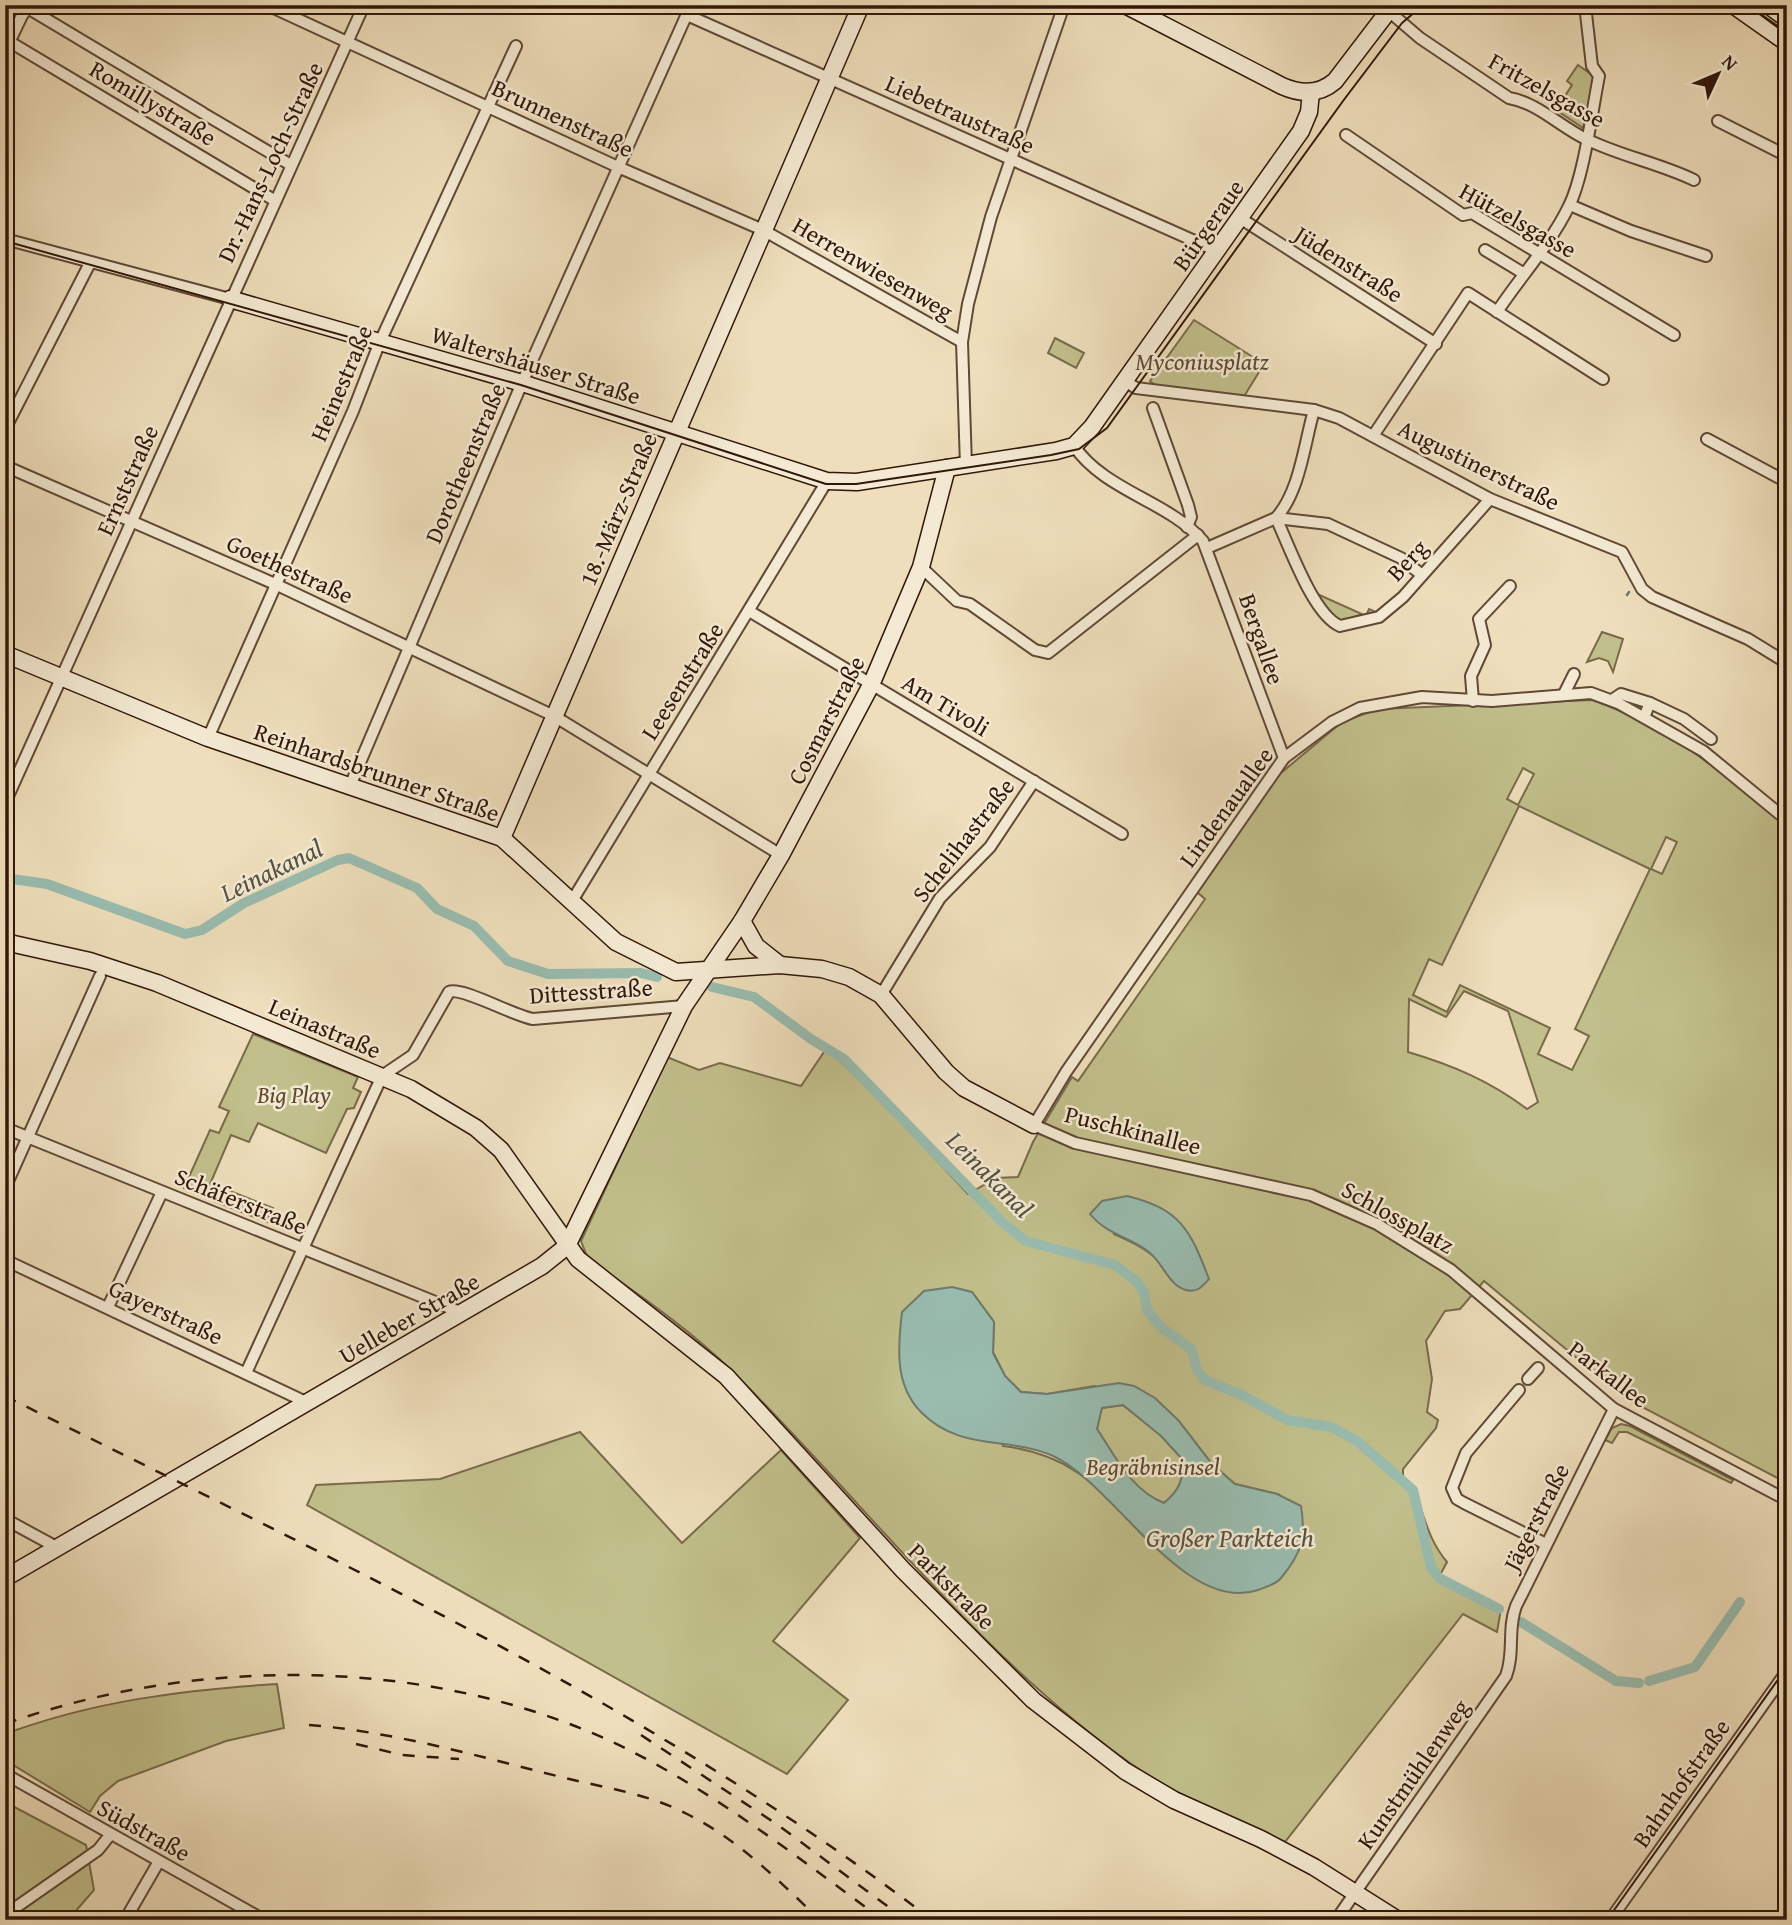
<svg xmlns="http://www.w3.org/2000/svg" width="1792" height="1925" font-family="'Gentium Book Plus',serif">
	<rect width="100%" height="100%" fill="#eedebb"/>
	<filter id="stains"><feTurbulence type="fractalNoise" baseFrequency=".00286" numOctaves="4"/><feColorMatrix values="0 0 0 0 .2 0 0 0 0 .09 0 0 0 0 .02 0 0 0 .5 -.17"/></filter>
	<radialGradient id="worn" r=".72"><stop offset=".6" stop-color="#630" stop-opacity="0"/><stop offset="1" stop-color="#630" stop-opacity=".3"/></radialGradient>
	<!-- green -->
	<g fill="#c1bf8b" stroke="#796b4a" stroke-width="2" fill-rule="evenodd">
		<path d="M1578,65l20,14 -15,49 -27,-18 16,-25 -5,-4z"/>
		<path d="M1194,320l70,44 -21,34 -88,-13 -5,-4z"/>
		<path d="M1055,338l29,15 -8,15 -28,-15z"/>
		<path d="M1315,593l51,23 3,-7 7,3 -15,7 -1,-4 -22,7z"/>
		<path d="M1602,632l21,7 -10,33 -5,-11 -9,-3 -12,4z"/>
		<path d="M1592,700c74,26 127,69 186,119v6l9,7 -5,127 5,1v523l-162,-85 -141,-117 -24,28 -15,2 -19,30 6,38 -5,33 11,8 -2,8 -33,41v7c23,27 18,55 44,86l-7,13 61,34 -4,23 -34,-18 -178,228c-51,-24 -108,-45 -155,-79 -152,-108 -265,-260 -396,-390 -43,-43 -96,-79 -146,-114l-7,-18 86,-184 32,13 21,-7 81,23 25,-37 38,33 104,112 28,-16 22,-1 15,-35 39,-65 6,4 127,-182 -8,-7 78,-114 67,-56 36,-13zM1523,768l11,6 -16,31 -11,-6zM1519,806l131,63 -75,160 14,7 -17,34 -34,-16 12,-26 -90,-43 -13,27 -34,-17 16,-36 13,6zM1666,837l11,5 -15,32 -11,-5zM1464,991l44,20 30,91 -11,7c-37,-28 -75,-44 -119,-57l1,-53 37,18zM1102,1201l87,90c-18,-10 -18,-18 -31,-31 -13,-12 -28,-19 -44,-26zM972,1292l22,30 -1,30 12,24 16,16 26,2 47,-8 84,34 34,44 23,20 42,10 -122,54c-52,-53 -74,-92 -152,-102z"/>
		<path d="M253,1034l105,43 -5,11 8,4 -7,16 -7,1 -21,44 -68,-30 -9,19 -18,-7 -26,61 -21,-8 26,-58 9,3 10,-22 -10,-4z"/>
		<path d="M220,1187l53,21 -6,14 -53,-21z"/>
		<path d="M1123,1405l39,31 21,24c0,20 -3,30 -19,43 -33,-12 -49,-46 -67,-74l4,-21z"/>
		<path d="M1621,1424l9,2 103,54 -2,3 -104,-51h-8l-7,11 -7,-3 7,-12z"/>
		<path d="M580,1432l102,111 99,-93 79,88 -87,103 75,59 -61,74 -480,-269 9,-20 124,-6z"/>
		<path d="M277,1684l7,44 -58,13 -108,40 -18,15 -10,16 -85,-52v-26c89,-33 178,-44 272,-50z"/>
		<path d="M5,1802l81,43 8,45 -26,30h-63z"/>
	</g>
	<!-- water -->
	<g fill="#99bcaf" stroke="#6f7a6d" stroke-width="2" fill-rule="evenodd">
		<path d="M1127,1196c53,13 63,33 82,83 -7,8 -12,14 -23,11 -17,-4 -23,-27 -37,-38 -19,-15 -43,-18 -59,-38l12,-13z"/>
		<path d="M952,1287l20,5 22,30 -1,31 12,23 16,16 26,2 72,-11 15,3 21,12 23,22 34,44 23,20 42,10 24,12c5,31 1,47 -20,72 -6,7 -15,9 -23,12 -74,25 -145,-107 -205,-134 -45,-20 -93,-4 -132,-44 -27,-27 -23,-66 -19,-100l22,-21zM1123,1405l38,31 22,24c0,20 -3,30 -19,43 -32,-12 -49,-47 -67,-74l5,-21z"/>
	</g>
	<g fill="none" stroke-linecap="round" stroke-linejoin="round">
		<!-- stream -->
		<path stroke="#6f7a6d" stroke-width="2.5" d="M1627,595l2,-3"/>
		<!-- canal -->
		<g stroke="#99bcaf" stroke-width="10">
			<path d="M5,878l42,6 138,50 17,-4 42,-27 94,-43 11,-2 68,30 20,21 37,17 34,35 40,13 93,-1 16,4"/>
			<path d="M712,987l42,10 57,42 33,20 158,163 24,19 89,24 21,16 8,11 3,18 14,17 31,23 5,20 8,10 39,16 43,24 44,7 26,14 56,49 18,77 8,11 60,31"/>
			<path d="M1521,1622l95,59 23,2"/>
			<path d="M1649,1681l46,-14 45,-65"/>
		</g>
		<defs>
			<g id="street">
				<path d="M7,5l17,8"/>
				<path d="M267,5l351,162 145,63 199,112"/>
				<path d="M26,7l177,106"/>
				<path d="M1392,14l28,24 89,60c29,5 50,28 77,41 34,17 73,24 108,41"/>
				<path d="M687,15l530,236"/>
				<path d="M10,42l264,158"/>
				<path d="M5,51l22,-46"/>
				<path d="M206,115l85,50"/>
				<path d="M1718,121l69,35"/>
				<path d="M1346,135l117,80 9,-2 202,122"/>
				<path d="M1570,205l61,26 75,25"/>
				<path d="M1240,218l196,126"/>
				<path d="M5,239l225,60"/>
				<path d="M1485,250l38,23"/>
				<path d="M1497,312c23,-35 53,-67 72,-106 15,-30 23,-95 30,-130l-7,-10 -7,-61"/>
				<path d="M1125,381l11,7 178,22 25,8 151,81 132,53 20,37 10,8 96,42 39,24"/>
				<path d="M1153,408l35,97 3,12 -4,10"/>
				<path d="M5,429l85,-166"/>
				<path d="M1373,436l95,-143 135,86"/>
				<path d="M1707,439l80,43"/>
				<path d="M1074,446c31,45 94,55 129,95l81,217"/>
				<path d="M5,466l270,118 279,132 227,139"/>
				<path d="M966,466l-4,-124 6,-38 23,-87 73,-212"/>
				<path d="M1276,518c13,27 37,97 64,108l39,-9 24,-20 87,-98"/>
				<path d="M1276,518l52,6 73,34 21,17"/>
				<path d="M1207,548l69,-30c24,-27 28,-73 38,-108"/>
				<path d="M921,567l36,34 13,3 65,46 13,3 150,-118"/>
				<path d="M749,611l373,223"/>
				<path d="M1564,694l10,-20"/>
				<path d="M1612,700l9,-6 29,9 -6,14"/>
				<path d="M1473,701l-2,-25 14,-31 -6,-26 31,-33"/>
				<path d="M1650,703l34,16 27,20"/>
				<path d="M208,738l145,-327 26,-67 137,-298"/>
				<path d="M350,786l172,-403 169,-378"/>
				<path d="M5,803l359,-798"/>
				<path d="M1787,820l-84,-69 -85,-48 -27,-10 -99,8 -70,-4 -62,11 -28,14 -48,36 -218,314 -32,53 41,18 236,52 66,29 74,46 163,139 173,91"/>
				<path d="M572,901l255,-420"/>
				<path d="M881,995l59,-97 50,-51 44,-66"/>
				<path d="M5,1128l450,182 5,5"/>
				<path d="M5,1188l95,-212"/>
				<path d="M5,1260l303,143"/>
				<path d="M108,1307l54,-115"/>
				<path d="M246,1373l136,-297 31,-21 36,-63c12,-6 65,24 84,27l151,-13"/>
				<path d="M1528,1379l10,-11"/>
				<path d="M1519,1390l-53,63 -14,35 5,11 7,4 82,41"/>
				<path d="M5,1519l53,29"/>
				<path d="M5,1774l259,146"/>
				<path d="M5,1915l93,-65 12,-15"/>
				<path d="M125,1920l33,-57"/>
				<path d="M619,1920v-1"/>
				<path d="M1336,1920l170,-244c9,-24 1,-47 10,-70l98,-197"/>
				<path d="M1610,1920l177,-249"/>
			</g>
			<g id="secondary">
				<path d="M1125,5l157,81c18,8 37,9 53,-5l58,-76"/>
				<path d="M1733,5l54,38"/>
				<path d="M1768,5l19,14"/>
				<path d="M230,299l292,84 305,98 30,1 199,-31 18,-5 18,-19 209,-296 8,-19 2,-20"/>
				<path d="M5,654l203,84 294,100 114,104 60,30 104,-7 42,4 27,8 32,18 65,77 18,16 70,37"/>
				<path d="M502,838l359,-833"/>
				<path d="M742,921l14,25 24,19"/>
				<path d="M5,942l85,19 67,22 254,106 65,39 25,22 77,109 148,117 177,194 130,130 92,71 49,29 87,39 53,28 84,53"/>
				<path d="M5,1578l537,-312 25,-20 117,-240 58,-85 39,-66 90,-170 50,-118 26,-99"/>
			</g>
		</defs>
		<!-- street casing -->
		<use href="#street" stroke="#604936" stroke-width="14"/>
		<!-- secondary casing -->
		<use href="#secondary" stroke="#311709" stroke-width="19"/>
		<!-- street -->
		<use href="#street" stroke="#f4ead3" stroke-width="10"/>
		<!-- secondary -->
		<use href="#secondary" stroke="#f4ead3" stroke-width="16"/>
		<!-- tram -->
		<g stroke="#311709" stroke-width="2">
			<path d="M1747,5l40,29"/>
			<path d="M5,241l516,144 305,99h30l195,-29 28,-6 28,-21 236,-327 59,-78 21,-18"/>
			<path d="M1607,1920l180,-253"/>
		</g>
		<!-- rail -->
		<g stroke="#311709" stroke-width="2.5" stroke-dasharray="12 12" stroke-linecap="butt">
			<path d="M5,1396c318,159 644,307 927,524"/>
			<path d="M5,1724c196,-70 436,-68 624,26 91,46 172,110 254,170"/>
			<path d="M309,1725c87,7 172,32 256,53 41,10 84,16 122,36 52,26 91,66 133,106"/>
			<path d="M641,1735l137,90 128,95"/>
			<path d="M356,1744l46,11 57,4"/>
		</g>
	</g>
	<g text-anchor="middle" dominant-baseline="central" stroke-width="5" stroke-linejoin="round" paint-order="stroke">
		<!-- street labels -->
		<g font-size="24" fill="#311709" stroke="#f4ead3">
			<text transform="translate(1547 90) rotate(29)">Fritzelsgasse</text>
			<text transform="translate(153 103) rotate(31)">Romillystraße</text>
			<text transform="translate(960 114) rotate(24)">Liebetraustraße</text>
			<text transform="translate(563 118) rotate(25)">Brunnenstraße</text>
			<text transform="translate(270 162) rotate(-65)">Dr.-Hans-Loch-Straße</text>
			<text transform="translate(1518 220) rotate(29)">Hützelsgasse</text>
			<text transform="translate(1208 225) rotate(-55)">Bürgeraue</text>
			<text transform="translate(1349 264) rotate(32)">Jüdenstraße</text>
			<text transform="translate(873 268) rotate(30)">Herrenwiesenweg</text>
			<text transform="translate(536 365) rotate(17)">Waltershäuser Straße</text>
			<text transform="translate(341 383) rotate(-67)">Heinestraße</text>
			<text transform="translate(465 463) rotate(-67)">Dorotheenstraße</text>
			<text transform="translate(1479 465) rotate(26)">Augustinerstraße</text>
			<text transform="translate(127 480) rotate(-66)">Ernststraße</text>
			<text transform="translate(618 509) rotate(-67)">18.-März-Straße</text>
			<text transform="translate(1407 560) rotate(-47)">Berg</text>
			<text transform="translate(290 569) rotate(24)">Goethestraße</text>
			<text transform="translate(1262 639) rotate(71)">Bergallee</text>
			<text transform="translate(682 681) rotate(-58)">Leesenstraße</text>
			<text transform="translate(946 705) rotate(31)">Am Tivoli</text>
			<text transform="translate(826 720) rotate(-63)">Cosmarstraße</text>
			<text transform="translate(377 772) rotate(19)">Reinhardsbrunner Straße</text>
			<text transform="translate(1226 807) rotate(-54)">Lindenauallee</text>
			<text transform="translate(963 840) rotate(-52)">Schelihastraße</text>
			<text transform="translate(591 991) rotate(-4)">Dittesstraße</text>
			<text transform="translate(325 1028) rotate(23)">Leinastraße</text>
			<text transform="translate(1133 1130) rotate(14)">Puschkinallee</text>
			<text transform="translate(241 1201) rotate(22)">Schäferstraße</text>
			<text transform="translate(1398 1217) rotate(29)">Schlossplatz</text>
			<text transform="translate(166 1312) rotate(25)">Gayerstraße</text>
			<text transform="translate(409 1318) rotate(-30)">Uelleber Straße</text>
			<text transform="translate(1609 1374) rotate(37)">Parkallee</text>
			<text transform="translate(1536 1517) rotate(-63)">Jägerstraße</text>
			<text transform="translate(952 1586) rotate(45)">Parkstraße</text>
			<text transform="translate(1413 1774) rotate(-55)">Kunstmühlenweg</text>
			<text transform="translate(1681 1783) rotate(-55)">Bahnhofstraße</text>
			<text transform="translate(144 1830) rotate(29)">Südstraße</text>
		</g>
		<!-- park labels -->
		<g font-size="24" font-style="italic" fill="#5c4930" stroke="#f4ead3">
			<text x="1202" y="361">Myconiusplatz</text>
			<text x="294" y="1094">Big Play</text>
			<text x="1153" y="1466">Begräbnisinsel</text>
		</g>
		<!-- water labels -->
		<g font-size="26" font-style="italic" fill="#555143" stroke="#f4ead3">
			<text transform="translate(271 870) rotate(-26)">Leinakanal</text>
			<text transform="translate(990 1174) rotate(45)">Leinakanal</text>
			<text x="1230" y="1537">Großer Parkteich</text>
		</g>
	</g>
	<!-- margin -->
	<rect width="1792" height="1925" fill="none" stroke="#eedebb" stroke-width="28"/>
	<rect x="7" y="7" width="1778" height="1911" fill="none" stroke="#311709" stroke-width="3.5"/>
	<rect x="14" y="14" width="1764" height="1897" fill="none" stroke="#311709" stroke-width="2"/>
	<!-- north arrow -->
	<g transform="translate(1718 74) rotate(46)" stroke="#f4ead3" stroke-width="5" paint-order="stroke">
	<path d="M0-5L12 26L0 18L-12 26Z" fill="#311709"/>
	<text y="-10" font-size="19" font-weight="bold" text-anchor="middle" fill="#311709">N</text>
	</g>
	<rect width="100%" height="100%" filter="url(#stains)"/>
	<rect width="100%" height="100%" fill="url(#worn)"/>
</svg>
